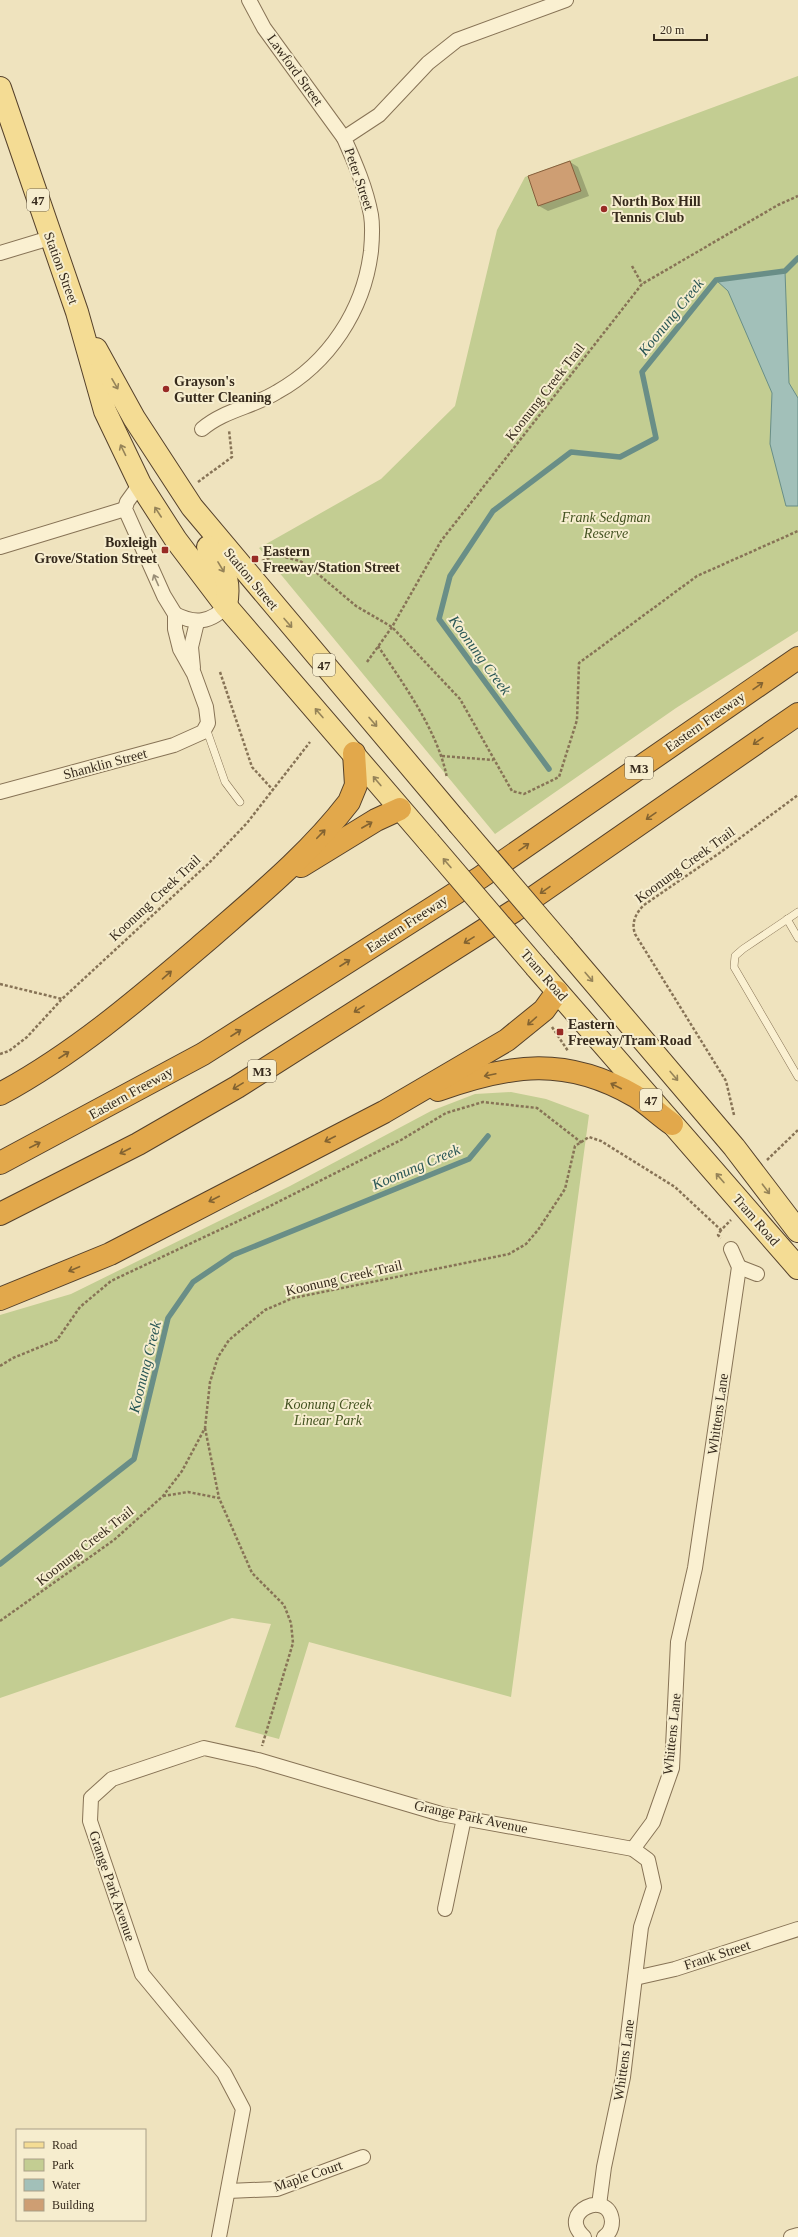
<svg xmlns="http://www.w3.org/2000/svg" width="798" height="2237" font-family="'Times New Roman',serif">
	<rect width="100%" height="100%" fill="#efe3be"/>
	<!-- green -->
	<g fill="#c3cd92">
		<path d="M798,76v555l-122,77 -181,126 -236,-286 122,-69 74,-73 42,-176 28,-53z"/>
		<path d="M511,1092l35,7 43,16 -78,582 -202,-55 -30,97 -44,-12 36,-103 -39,-6 -232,80v-383l71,-21 219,-108 141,-75 44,-17z"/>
	</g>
	<!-- water -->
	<path fill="#a2c0b9" stroke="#698e87" d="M785,271l4,112 9,15v108h-12l-16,-62 2,-51 -44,-102 -12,-11z"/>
	<!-- shadow -->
	<path fill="#0003" d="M570,162l8,5 11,29 -41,15 -9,-5z"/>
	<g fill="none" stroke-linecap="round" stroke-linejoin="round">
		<!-- stream -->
		<g stroke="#698e87" stroke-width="5.5">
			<path d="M549,769l-110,-150 11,-43 43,-65 78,-59 49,5 36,-19 -14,-66 74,-92 69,-9 13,-13"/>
			<path d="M0,1564l134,-105 34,-141 25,-36 40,-27 236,-96 19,-23"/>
		</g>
	</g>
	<!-- building -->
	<path fill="#ce9e73" stroke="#875e3c" d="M570,161l11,30 -43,15 -10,-30z"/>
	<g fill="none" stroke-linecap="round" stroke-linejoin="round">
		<defs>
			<g id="service">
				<path d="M206,728l19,54 15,20"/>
				<path d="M798,912l-55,37 -8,7 -1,11 64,110"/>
				<path d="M787,919l11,19"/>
			</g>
			<g id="minor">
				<path d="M249,0l15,28 80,110"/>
				<path d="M0,253l50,-15"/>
				<path d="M202,429c22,-19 51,-22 75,-37 52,-29 87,-82 94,-141 1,-11 2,-24 0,-36 -5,-27 -16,-52 -27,-77l35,-23 49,-52 29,-23 109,-40"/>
				<path d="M0,547l125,-38"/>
				<path d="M175,614c19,10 36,9 51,-8"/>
				<path d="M193,668l-2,-21 6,-25"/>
				<path d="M0,792l174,-47 29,-13 5,-9 -2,-16 -12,-33 -14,-25 -5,-20v-15l-11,-18 -39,-87 2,-7 13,-18"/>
				<path d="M739,1267l18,7"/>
				<path d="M445,1909l19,-91"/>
				<path d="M635,1978l40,-9 123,-40"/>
				<path d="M228,2191l49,-2 86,-32"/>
				<path d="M599,2205l5,-38 19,-90 18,-150 13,-40 -6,-27 -15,-11 20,-27 19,-54 6,-126 17,-74 44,-301 -8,-18"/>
				<path d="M219,2237l24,-128 -19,-36 -82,-99 -52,-153 1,-23 21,-19 92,-31 54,12 183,54 192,35"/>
				<path d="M584,2237c-28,-25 25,-49 28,-16 0,6 -2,12 -8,16"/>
				<path d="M791,2237l7,-2"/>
			</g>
			<g id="primary">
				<path d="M0,88l77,224 28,99 35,73 36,56 50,66 203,236"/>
				<path d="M96,349l38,69 58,89 266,316"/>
				<path d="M208,547c12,27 24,24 18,59"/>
				<path d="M564,947l170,200 64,84"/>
				<path d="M536,967l262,301"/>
			</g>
			<g id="motorway">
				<path d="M301,866l75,-46 24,-11"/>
				<path d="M438,1090c73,-26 128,-34 197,6 13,8 24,19 37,28"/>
				<path d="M0,1094c78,-42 144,-100 211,-157 48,-42 99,-84 138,-135l7,-17 -2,-32"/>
				<path d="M0,1163l203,-109 278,-177 317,-219"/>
				<path d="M0,1214l138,-70 99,-57 277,-176 284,-197"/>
				<path d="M0,1299l110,-45 274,-142 123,-72 37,-30 13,-18"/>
			</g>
		</defs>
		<!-- service casing -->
		<use href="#service" stroke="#877356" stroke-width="8"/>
		<!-- minor casing -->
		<use href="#minor" stroke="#877356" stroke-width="16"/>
		<!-- primary casing -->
		<use href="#primary" stroke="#55412b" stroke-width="24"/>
		<!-- motorway casing -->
		<use href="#motorway" stroke="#55412b" stroke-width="24"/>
		<!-- path -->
		<g stroke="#877356" stroke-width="2.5" stroke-dasharray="3 2" stroke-linecap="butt">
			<path d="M632,266l10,18"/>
			<path d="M198,482l34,-25 -3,-27"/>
			<path d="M262,561l15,-6 23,6 11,7 45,38 36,21 68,72 52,92 12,3 35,-17 18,-57 2,-57 118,-87 101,-45"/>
			<path d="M378,646c26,39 60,85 69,132"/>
			<path d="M367,662l25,-35 49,-86 201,-257 136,-79 20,-9"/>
			<path d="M220,672l32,95 21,23"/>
			<path d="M442,756l51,4"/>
			<path d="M0,984l62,15"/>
			<path d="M552,1027l16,24"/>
			<path d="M0,1054l9,-3 18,-14 35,-38 147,-136 38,-40 63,-81"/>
			<path d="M734,1115l-8,-34 -91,-147c-4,-12 1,-21 9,-29l77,-53 77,-57"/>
			<path d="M767,1160l31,-30"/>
			<path d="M721,1230l-3,5 3,3"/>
			<path d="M0,1366l13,-8 44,-18 23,-33 31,-26 157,-74 133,-67 45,-27 37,-11 54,6 45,35"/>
			<path d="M205,1428l14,70"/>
			<path d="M163,1496l25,-4 31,6 33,75 32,32 7,18 2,20 -31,103"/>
			<path d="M0,1621l114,-81 49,-44 19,-25 23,-43 5,-46 8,-25 11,-17 36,-30 28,-12 216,-44 17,-10 12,-14 27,-41 10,-43 14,-9 12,4 74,46 46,43 10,-10"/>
		</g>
		<!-- service -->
		<use href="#service" stroke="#faf0d1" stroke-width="7"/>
		<!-- minor -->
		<use href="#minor" stroke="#faf0d1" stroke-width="14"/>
		<!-- primary -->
		<use href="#primary" stroke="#f4dc94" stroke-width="22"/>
		<!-- motorway -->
		<use href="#motorway" stroke="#e2a84b" stroke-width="22"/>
		<defs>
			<g id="primary-bridge">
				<path d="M458,823l106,124"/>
				<path d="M429,842l107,125"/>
			</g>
		</defs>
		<!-- primary-bridge casing -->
		<use href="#primary-bridge" stroke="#55412b" stroke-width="24" stroke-linecap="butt"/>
		<!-- primary-bridge -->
		<use href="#primary-bridge" stroke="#f4dc94" stroke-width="22"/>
	</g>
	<!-- one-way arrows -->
	<defs><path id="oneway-shaft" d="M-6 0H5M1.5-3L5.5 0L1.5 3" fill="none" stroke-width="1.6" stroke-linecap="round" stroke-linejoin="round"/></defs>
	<g stroke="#958358">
		<use href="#oneway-shaft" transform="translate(115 384) rotate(60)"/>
		<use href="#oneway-shaft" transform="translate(123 450) rotate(-116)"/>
		<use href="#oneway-shaft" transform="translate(158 512) rotate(-123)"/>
		<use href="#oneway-shaft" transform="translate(221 567) rotate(59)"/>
		<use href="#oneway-shaft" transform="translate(288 623) rotate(49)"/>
		<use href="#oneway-shaft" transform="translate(319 713) rotate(-131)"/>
		<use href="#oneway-shaft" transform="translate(373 722) rotate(49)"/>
		<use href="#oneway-shaft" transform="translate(377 781) rotate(-130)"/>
		<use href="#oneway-shaft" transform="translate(447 863) rotate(-131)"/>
		<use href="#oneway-shaft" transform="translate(589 977) rotate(50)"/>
		<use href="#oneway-shaft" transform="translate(674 1076) rotate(50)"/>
		<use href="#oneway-shaft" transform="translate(720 1178) rotate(-131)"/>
		<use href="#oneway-shaft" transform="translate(766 1189) rotate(53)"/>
	</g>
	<use stroke="#988d76" href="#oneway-shaft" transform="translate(156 580) rotate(-114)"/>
	<g stroke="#836331">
		<use href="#oneway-shaft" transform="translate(758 686) rotate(-35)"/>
		<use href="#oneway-shaft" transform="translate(758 741) rotate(145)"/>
		<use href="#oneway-shaft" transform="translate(651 816) rotate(145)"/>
		<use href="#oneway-shaft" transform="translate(367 825) rotate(-30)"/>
		<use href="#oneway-shaft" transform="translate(321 834) rotate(-46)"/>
		<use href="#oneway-shaft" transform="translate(524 847) rotate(-35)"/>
		<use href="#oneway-shaft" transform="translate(545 890) rotate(145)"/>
		<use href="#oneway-shaft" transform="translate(469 940) rotate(148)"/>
		<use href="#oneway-shaft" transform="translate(345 963) rotate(-33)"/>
		<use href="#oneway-shaft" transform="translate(167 975) rotate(-41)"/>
		<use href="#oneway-shaft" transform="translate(359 1009) rotate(148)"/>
		<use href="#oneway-shaft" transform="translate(532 1021) rotate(138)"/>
		<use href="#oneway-shaft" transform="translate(236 1033) rotate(-33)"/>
		<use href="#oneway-shaft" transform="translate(64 1055) rotate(-33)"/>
		<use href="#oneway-shaft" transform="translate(490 1075) rotate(168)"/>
		<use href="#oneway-shaft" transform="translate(238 1086) rotate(149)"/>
		<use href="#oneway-shaft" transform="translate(616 1086) rotate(-153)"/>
		<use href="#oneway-shaft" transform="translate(330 1139) rotate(153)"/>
		<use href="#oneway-shaft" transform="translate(35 1145) rotate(-27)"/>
		<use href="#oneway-shaft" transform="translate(125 1151) rotate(153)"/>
		<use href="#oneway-shaft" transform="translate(214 1199) rotate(153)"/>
		<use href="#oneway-shaft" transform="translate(74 1269) rotate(157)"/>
	</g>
	<!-- markers -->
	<g fill="#982b25" stroke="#f6edce" stroke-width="1.5">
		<circle cx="604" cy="209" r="4"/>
		<circle cx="166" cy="389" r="4"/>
		<rect x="161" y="546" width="8" height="8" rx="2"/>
		<rect x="251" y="555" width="8" height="8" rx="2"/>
		<rect x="556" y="1028" width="8" height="8" rx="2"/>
	</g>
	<g text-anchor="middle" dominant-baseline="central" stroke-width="4" stroke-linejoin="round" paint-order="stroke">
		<!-- shield labels -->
		<g fill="#f6edce" stroke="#706451" stroke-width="1">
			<rect x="27" y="189" width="22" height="22" rx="3"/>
			<rect x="313" y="654" width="22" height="22" rx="3"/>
			<rect x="625" y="757" width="28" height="22" rx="3"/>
			<rect x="248" y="1060" width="28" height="22" rx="3"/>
			<rect x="640" y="1089" width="22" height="22" rx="3"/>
		</g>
		<g font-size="13" font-weight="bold" fill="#362a1c">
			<text x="38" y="200">47</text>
			<text x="324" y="665">47</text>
			<text x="639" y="768">M3</text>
			<text x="262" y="1071">M3</text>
			<text x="651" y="1100">47</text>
		</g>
		<!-- street labels -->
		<g font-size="14" fill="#362a1c" stroke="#f6edce">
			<text transform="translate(295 70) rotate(54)">Lawford Street</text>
			<text transform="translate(359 179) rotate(71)">Peter Street</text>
			<text transform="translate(61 268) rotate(70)">Station Street</text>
			<text transform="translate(545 392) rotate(-52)">Koonung Creek Trail</text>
			<text transform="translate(251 579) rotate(50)">Station Street</text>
			<text transform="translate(705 722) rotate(-35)">Eastern Freeway</text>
			<text transform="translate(105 764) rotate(-15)">Shanklin Street</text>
			<text transform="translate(685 865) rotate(-36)">Koonung Creek Trail</text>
			<text transform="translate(155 898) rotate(-43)">Koonung Creek Trail</text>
			<text transform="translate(407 924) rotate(-33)">Eastern Freeway</text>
			<text transform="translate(544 975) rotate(49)">Tram Road</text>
			<text transform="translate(131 1093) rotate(-29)">Eastern Freeway</text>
			<text transform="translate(756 1220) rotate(49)">Tram Road</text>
			<text transform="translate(344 1278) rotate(-13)">Koonung Creek Trail</text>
			<text transform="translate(718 1414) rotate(-82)">Whittens Lane</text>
			<text transform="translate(85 1546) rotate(-38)">Koonung Creek Trail</text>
			<text transform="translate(672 1734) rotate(-84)">Whittens Lane</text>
			<text transform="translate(471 1817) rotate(12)">Grange Park Avenue</text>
			<text transform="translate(112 1886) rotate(71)">Grange Park Avenue</text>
			<text transform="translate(717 1955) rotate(-18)">Frank Street</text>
			<text transform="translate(624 2060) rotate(-82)">Whittens Lane</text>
			<text transform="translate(308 2176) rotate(-19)">Maple Court</text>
		</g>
		<!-- poi labels -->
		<g font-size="14" font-weight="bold" fill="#362a1c" stroke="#f6edce" text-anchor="start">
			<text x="612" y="201">North Box Hill<tspan x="612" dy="16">Tennis Club</tspan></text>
			<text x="174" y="381">Grayson's<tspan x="174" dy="16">Gutter Cleaning</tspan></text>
			<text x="157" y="542" text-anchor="end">Boxleigh<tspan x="157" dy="16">Grove/Station Street</tspan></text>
			<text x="263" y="551">Eastern<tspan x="263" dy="16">Freeway/Station Street</tspan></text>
			<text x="568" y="1024">Eastern<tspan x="568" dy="16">Freeway/Tram Road</tspan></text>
		</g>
		<!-- park labels -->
		<g font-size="14" font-style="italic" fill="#445321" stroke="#f6edce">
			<text x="606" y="517">Frank Sedgman<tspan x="606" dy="16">Reserve</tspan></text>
			<text x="328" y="1404">Koonung Creek<tspan x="328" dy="16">Linear Park</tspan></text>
		</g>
		<!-- water labels -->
		<g font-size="15" font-style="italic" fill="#2a5756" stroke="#f6edce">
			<text transform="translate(671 317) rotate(-51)">Koonung Creek</text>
			<text transform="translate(480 655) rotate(54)">Koonung Creek</text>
			<text transform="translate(416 1167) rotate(-23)">Koonung Creek</text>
			<text transform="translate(145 1367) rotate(-76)">Koonung Creek</text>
		</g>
	</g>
	<!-- legend -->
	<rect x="16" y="2129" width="130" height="92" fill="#f6edce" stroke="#a99f87"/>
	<rect x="24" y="2142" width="20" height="6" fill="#f4dc94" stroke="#a99f87"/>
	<text x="52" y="2149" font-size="12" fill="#362a1c">Road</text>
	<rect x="24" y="2159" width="20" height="12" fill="#c3cd92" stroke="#a99f87"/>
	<text x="52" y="2169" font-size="12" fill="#362a1c">Park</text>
	<rect x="24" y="2179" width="20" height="12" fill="#a2c0b9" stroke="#a99f87"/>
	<text x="52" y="2189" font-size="12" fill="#362a1c">Water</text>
	<rect x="24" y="2199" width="20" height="12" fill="#ce9e73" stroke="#a99f87"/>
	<text x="52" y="2209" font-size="12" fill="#362a1c">Building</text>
	<!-- scale -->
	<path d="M654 34v6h53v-6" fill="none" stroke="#362a1c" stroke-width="2"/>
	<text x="660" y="34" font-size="12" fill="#362a1c" stroke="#f6edce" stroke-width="3" paint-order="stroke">20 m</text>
</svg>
